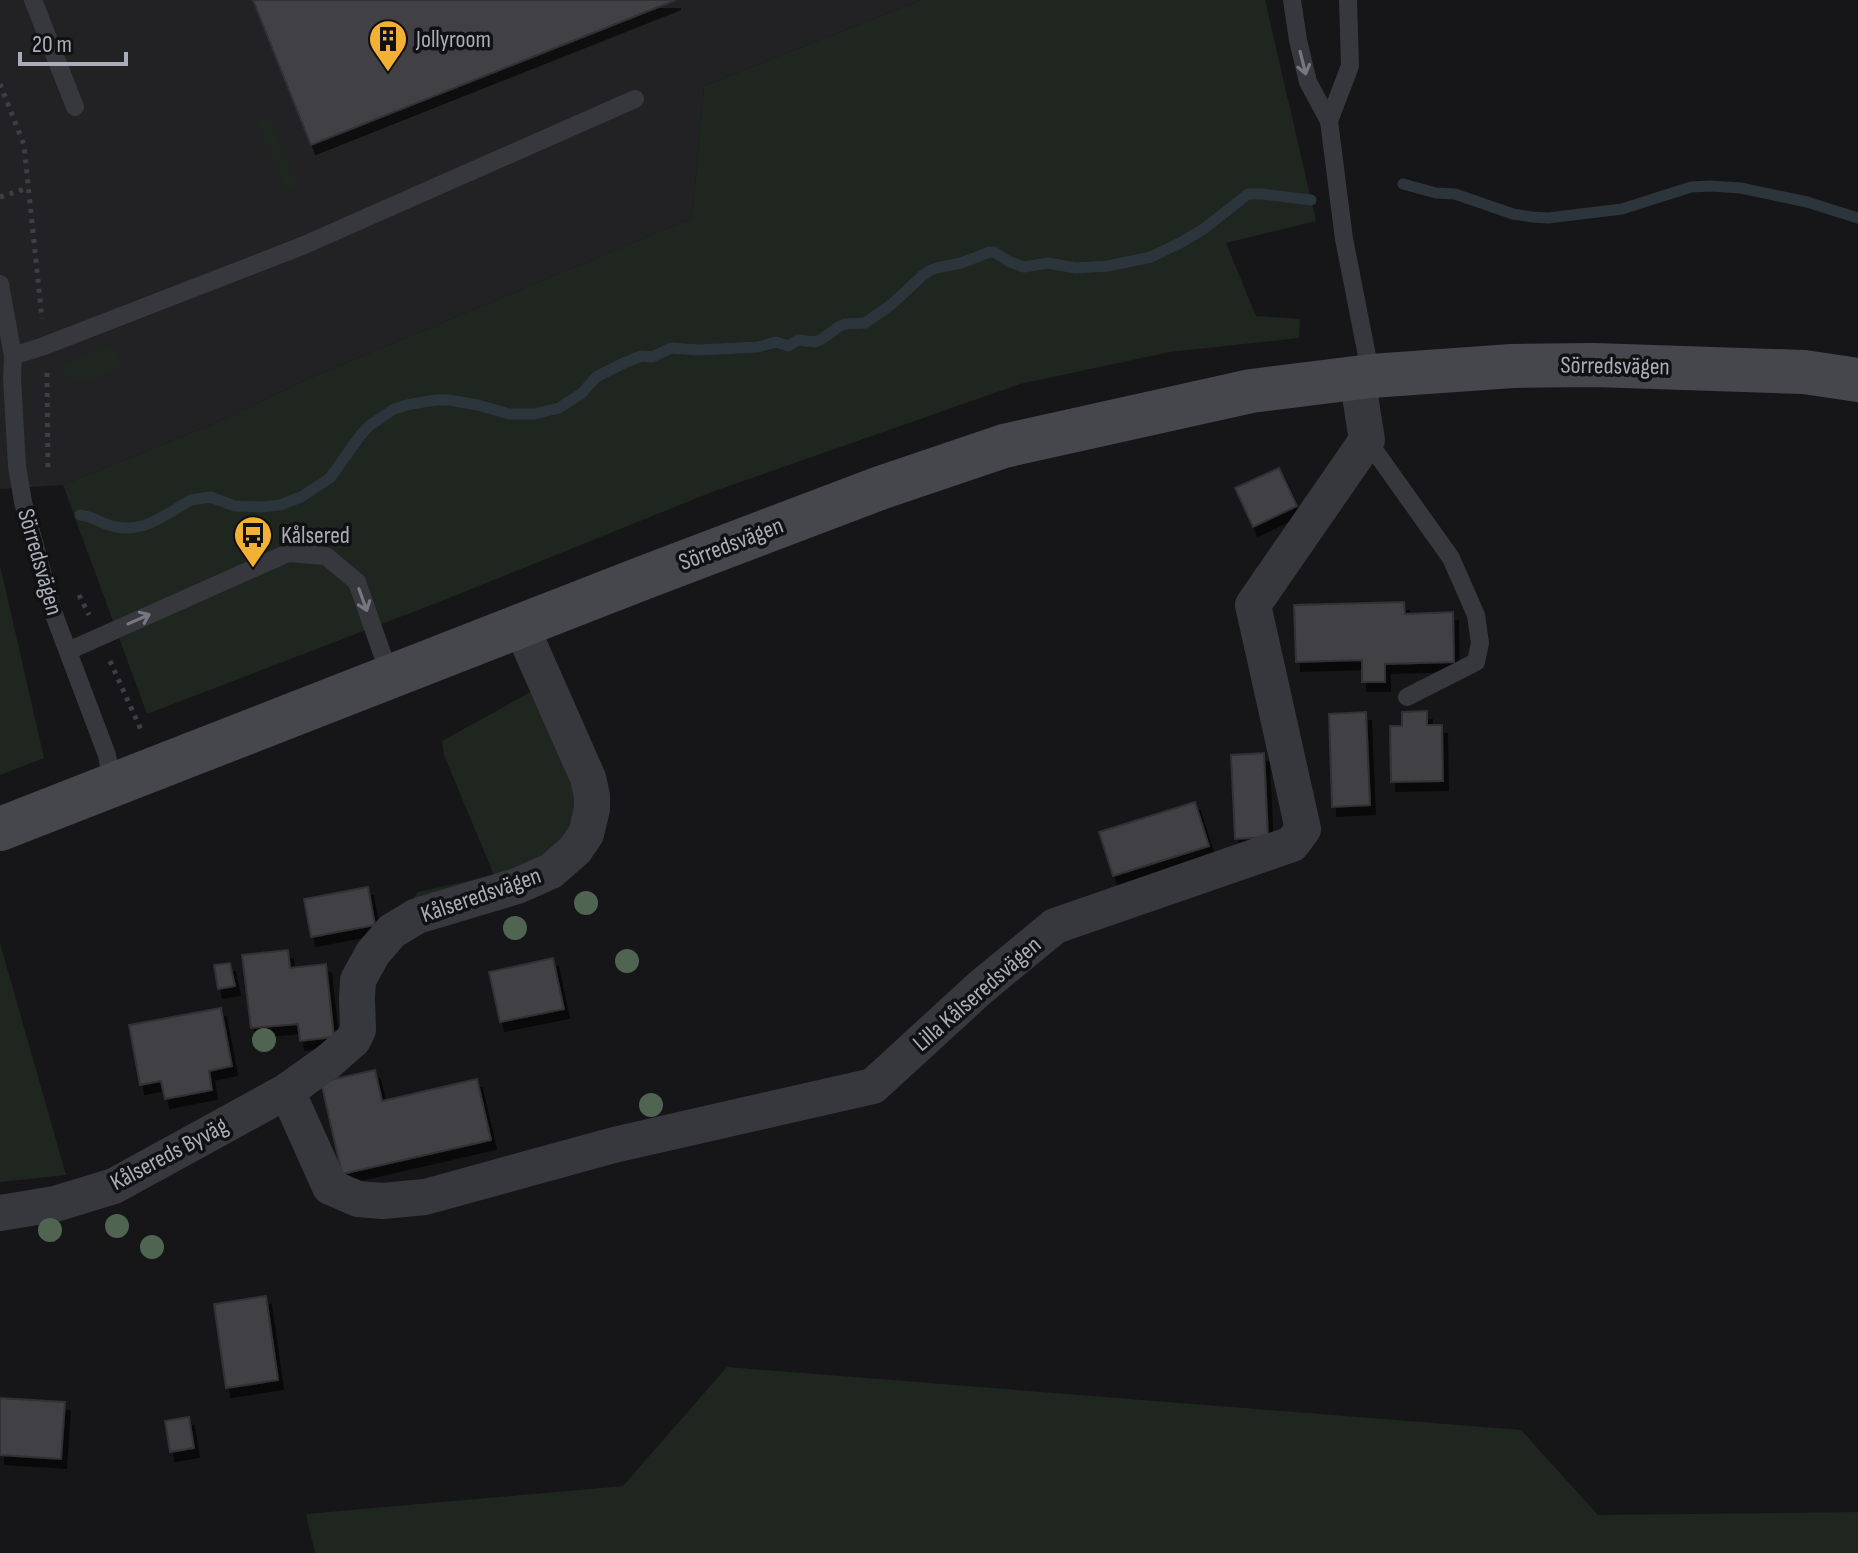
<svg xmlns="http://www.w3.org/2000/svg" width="1858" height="1553" font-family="'Sofia Sans Condensed',sans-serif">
	<defs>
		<filter id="shadow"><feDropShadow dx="5" dy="9" stdDeviation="0" flood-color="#0009"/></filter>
	</defs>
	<rect width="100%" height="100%" fill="#161618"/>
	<!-- built -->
	<path fill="#222225" d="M0,0h921l-217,86 -12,132 -382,160 -95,45 -152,62 -63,4z"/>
	<!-- green -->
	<g fill="#1e261f">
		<path d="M921,0h344l51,221 -90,22 30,73 44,3 -1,19 -129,14 -150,32 -308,108 -273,110 -292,112 -84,-229 152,-62 95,-45 382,-160 12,-132z"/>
		<path d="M269,116l29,69 -13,5 -29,-69z"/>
		<path d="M113,344l10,22 -3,2 -39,15 -4,-1 -19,-15z"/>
		<path d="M0,565l44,193 -44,17z"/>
		<path d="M536,689l41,79v64l-41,37 -126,34 8,-11 76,-17 -50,-120 -2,-14z"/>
		<path d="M0,943l66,232 -66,7z"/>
		<path d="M727,1367l794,63 77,85 260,-3v41h-1543l-9,-39 317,-28z"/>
	</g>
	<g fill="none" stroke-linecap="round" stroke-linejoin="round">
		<!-- stream -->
		<g stroke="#2c353c" stroke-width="11">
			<path d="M1403,184l33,9 19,1 58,20 19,3 16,1 74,-9 69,-22 19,-1 31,2 66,14 51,16"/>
			<path d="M80,515c11,1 19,7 29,10 33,11 55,-10 82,-25l19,-3 25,9 26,1 19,-2 21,-8 29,-19 30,-42 9,-10 25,-17 17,-5 25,-4h13l29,5 31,9h25l25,-6 23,-15 14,-16 30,-15 16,-6 10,1 19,-9 27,2 60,-3 18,-5 12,4 10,-6 17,2 7,-3 18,-13 6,-2 19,-1 27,-19 30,-28 7,-5 7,-3 25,-5 29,-11h4l16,10 14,5 24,-4 28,5 32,-2 43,-9 31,-15 23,-14 43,-34h14l49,6"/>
		</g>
	</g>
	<!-- building -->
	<g fill="#404145" stroke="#303034" stroke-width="2" filter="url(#shadow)">
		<path d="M253,0h423l-365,145z"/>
		<path d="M1279,468l18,38 -44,21 -18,-39z"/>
		<path d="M1404,602l1,12 48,-2 1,50 -69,2v18h-23v-22l-66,2 -2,-57z"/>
		<path d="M1427,711v14h15l1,56 -52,1 -1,-56h12v-14z"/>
		<path d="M1366,712l4,93 -38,2 -3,-93z"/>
		<path d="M1264,753l4,84 -33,2 -4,-84z"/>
		<path d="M1195,802l14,44 -96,30 -14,-44z"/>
		<path d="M368,887l7,38 -64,12 -7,-38z"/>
		<path d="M288,950l2,18 36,-4 8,73 -34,4 -2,-17 -47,4 -9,-73z"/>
		<path d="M553,958l11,51 -64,13 -11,-50z"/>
		<path d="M230,963l5,23 -17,3 -4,-24z"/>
		<path d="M221,1008l11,58 -23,5 3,19 -47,9 -4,-18 -21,4 -11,-60z"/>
		<path d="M375,1070l7,31 95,-22 14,61 -149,34 -21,-92z"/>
		<path d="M266,1296l12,84 -52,8 -12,-84z"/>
		<path d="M0,1398l65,4 -4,57 -61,-4z"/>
		<path d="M189,1417l5,31 -24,4 -5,-31z"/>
	</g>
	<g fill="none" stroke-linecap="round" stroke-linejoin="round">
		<!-- path -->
		<g stroke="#3d3f44" stroke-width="5" stroke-dasharray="4 6" stroke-linecap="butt">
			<path d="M0,84l24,61 18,174"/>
			<path d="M0,197l28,-9"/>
			<path d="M47,373l1,98"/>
			<path d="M79,595l10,20"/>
			<path d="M110,661l32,71"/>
		</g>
		<!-- lane -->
		<g stroke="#37383d" stroke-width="18">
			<path d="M33,0l42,107"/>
			<path d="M1292,0l6,40 10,42 21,39 15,118 27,137"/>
			<path d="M1329,121l21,-55 -2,-66"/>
			<path d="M0,284l13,72 -1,22 5,88 6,36 30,110 54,143 5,30"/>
			<path d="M13,356l31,-10 258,-100 333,-147"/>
			<path d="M1367,440l84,118 25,57 4,28 -4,19 -69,35"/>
			<path d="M68,651l220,-98 38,3 31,26 33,94"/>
		</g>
		<!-- street -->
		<g stroke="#37383d" stroke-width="36">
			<path d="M287,1091l43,96 28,12 25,2 42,-4 189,-52 259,-59 108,-99 74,-61 237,-82 11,-15 -50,-224 114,-165 -10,-63"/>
			<path d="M0,1213l55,-9 59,-18 173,-95 42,-30 24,-21 5,-10 -1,-32 1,-18 15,-27 19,-22 25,-15 100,-30 34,-15 24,-21 11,-16 6,-25v-13l-4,-18 -68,-154"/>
		</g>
		<!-- secondary -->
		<path stroke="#45474d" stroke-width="44" d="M0,829l643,-251 237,-90 124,-42 247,-55 120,-15 141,-10 82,-1 210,7 54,8"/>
	</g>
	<!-- trees -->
	<g fill="#506452">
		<circle cx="586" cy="903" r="12"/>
		<circle cx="515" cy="928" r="12"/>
		<circle cx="627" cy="961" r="12"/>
		<circle cx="264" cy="1040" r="12"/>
		<circle cx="651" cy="1105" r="12"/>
		<circle cx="117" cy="1226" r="12"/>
		<circle cx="50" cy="1230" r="12"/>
		<circle cx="152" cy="1247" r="12"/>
	</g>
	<!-- one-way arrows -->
	<defs><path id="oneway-shaft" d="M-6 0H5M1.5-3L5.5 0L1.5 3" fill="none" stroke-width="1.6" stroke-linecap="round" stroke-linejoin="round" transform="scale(2)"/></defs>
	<g stroke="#757881">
		<use href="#oneway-shaft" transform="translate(1303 63) rotate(76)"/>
		<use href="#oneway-shaft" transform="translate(363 600) rotate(70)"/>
		<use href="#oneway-shaft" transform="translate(139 619) rotate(-24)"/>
	</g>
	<!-- icons -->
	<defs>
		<symbol id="building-pin" viewBox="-11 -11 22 30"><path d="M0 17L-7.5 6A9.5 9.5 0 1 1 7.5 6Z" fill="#f2b134" stroke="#111113"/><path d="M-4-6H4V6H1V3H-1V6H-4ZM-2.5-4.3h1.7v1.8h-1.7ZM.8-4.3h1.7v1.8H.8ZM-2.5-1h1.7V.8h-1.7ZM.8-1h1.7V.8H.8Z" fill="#111"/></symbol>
		<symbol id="bus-pin" viewBox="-11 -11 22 30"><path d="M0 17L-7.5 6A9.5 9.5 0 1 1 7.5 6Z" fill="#f2b134" stroke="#111113"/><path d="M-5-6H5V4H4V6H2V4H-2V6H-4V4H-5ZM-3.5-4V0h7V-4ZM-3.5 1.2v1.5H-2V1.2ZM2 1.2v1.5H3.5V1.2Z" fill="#111"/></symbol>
	</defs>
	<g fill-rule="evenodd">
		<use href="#building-pin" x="366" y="17" width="44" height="60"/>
		<use href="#bus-pin" x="231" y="513" width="44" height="60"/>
	</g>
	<g text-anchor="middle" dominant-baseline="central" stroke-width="7" stroke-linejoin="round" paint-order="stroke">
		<!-- poi labels -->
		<g font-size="24" fill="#a8adb8" stroke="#111113" text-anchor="start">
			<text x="416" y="39">Jollyroom</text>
			<text x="281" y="535">Kålsered</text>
		</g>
		<!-- street labels -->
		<g font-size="24" fill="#a8adb8" stroke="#111113">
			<text transform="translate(1615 366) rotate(1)">Sörredsvägen</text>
			<text transform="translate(731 544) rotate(-21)">Sörredsvägen</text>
			<text transform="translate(40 562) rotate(74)">Sörredsvägen</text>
			<text transform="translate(481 895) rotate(-19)">Kålseredsvägen</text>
			<text transform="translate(977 994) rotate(-41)">Lilla Kålseredsvägen</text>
			<text transform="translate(169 1154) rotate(-28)">Kålsereds Byväg</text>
		</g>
	</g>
	<!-- scale -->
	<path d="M20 52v12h106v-12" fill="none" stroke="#a8adb8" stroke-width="4"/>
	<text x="32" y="52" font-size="24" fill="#a8adb8" stroke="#111113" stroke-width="6" paint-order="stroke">20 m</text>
</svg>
